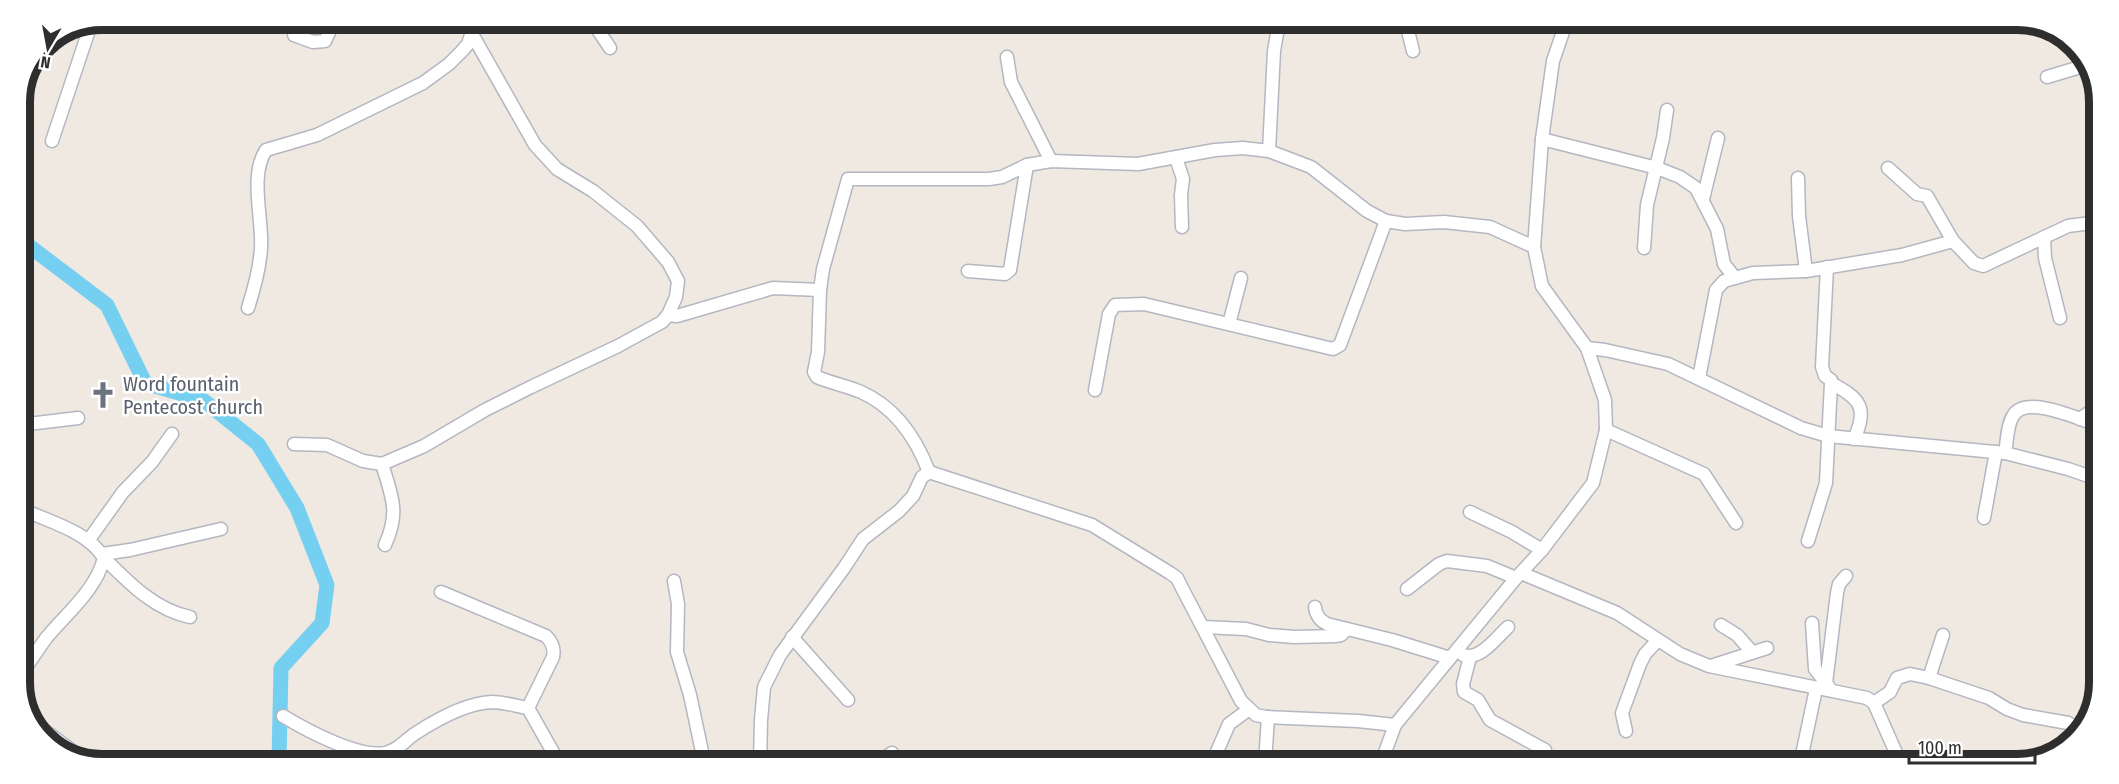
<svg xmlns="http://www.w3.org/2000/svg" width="2119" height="784" font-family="'Fira Sans Condensed',sans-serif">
	<rect width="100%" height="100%" fill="#efe9e1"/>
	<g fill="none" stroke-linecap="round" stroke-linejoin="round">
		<!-- river -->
		<path stroke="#75cff0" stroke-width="15" d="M20,239l87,66 38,78 58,17 55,44 39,64 30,77 -5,38 -41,45 -2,92"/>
		<defs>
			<g id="minor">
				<path d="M592,21l18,27"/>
				<path d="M1406,23l7,28"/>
				<path d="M1120,25l16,-3"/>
				<path d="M294,35l19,7 12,-1 10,-21"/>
				<path d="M1007,57l4,25 40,79"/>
				<path d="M2047,77l40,-12"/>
				<path d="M1542,139l115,29 23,9 16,11 21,41 7,35 11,14"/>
				<path d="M52,141l39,-117"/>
				<path d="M1269,151l5,-100 5,-29"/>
				<path d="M1176,158l7,21 -2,16 1,32"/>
				<path d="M1888,168l29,26 10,2 26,45"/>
				<path d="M1798,178l1,38 7,55"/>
				<path d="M1703,199l15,-61"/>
				<path d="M2044,237l1,21 15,60"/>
				<path d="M1644,248l3,-43 16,-67 4,-28"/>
				<path d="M968,271l37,3 5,-4 17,-105"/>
				<path d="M248,308c6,-19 12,-40 13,-60 2,-29 -12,-73 5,-98l51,-15 106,-52 26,-19 12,-12 7,-8 8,-24"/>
				<path d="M668,315l9,1 96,-28 47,2"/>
				<path d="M1229,324l12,-46"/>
				<path d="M1587,348l18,2 63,14 133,64 27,8 177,17 63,16 29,10"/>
				<path d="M1699,378l17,-88 8,-9 29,-8 53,-2 96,-16 51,-14 21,22 9,3 85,-40 30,-4"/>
				<path d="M1831,383c28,15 38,24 23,56"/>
				<path d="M1095,390l14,-76 6,-9 29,-1 189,45 7,-4 46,-124"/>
				<path d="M2080,419l17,-12"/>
				<path d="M20,425l58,-7"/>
				<path d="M1606,430l98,44 32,49"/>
				<path d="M294,444l33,1 36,16 19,3 42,-18 61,-36 46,-23 87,-41 44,-24 6,-7 8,-18 2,-16 -10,-19 -31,-36 -44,-35 -36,-22 -22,-24 -63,-111"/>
				<path d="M2005,453c2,-11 2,-28 8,-37 12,-22 66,3 84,9"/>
				<path d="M382,464c10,33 18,48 3,81"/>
				<path d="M929,472c-13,-34 -34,-65 -68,-80 -14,-6 -30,-9 -44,-15l-3,-5 4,-20 2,-62 3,-21 25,-90h141l13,-2 25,-12 24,-4 87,3 77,-14 28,-2 26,3 42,16 56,44 19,10 19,3 39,-2 46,5 44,20"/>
				<path d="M20,508c28,14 67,22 84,50 -8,32 -37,55 -57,79 -10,13 -17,26 -27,38"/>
				<path d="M1470,512l42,20 30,18"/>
				<path d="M1984,518l12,-66"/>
				<path d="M88,541l35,-49 29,-30 20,-28"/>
				<path d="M1808,541l18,-58 5,-100v-3l-6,-4 -3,-9 5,-100"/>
				<path d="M102,554l28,-4 91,-21"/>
				<path d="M104,558c25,25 51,52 86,59"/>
				<path d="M1521,573l96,40 63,41 29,12 158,32 7,5 27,61"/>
				<path d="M674,581l4,23 -1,48 13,43 14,66"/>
				<path d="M1407,589l32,-25 8,-3 40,5 29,12"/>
				<path d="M441,592l105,44c6,6 9,12 7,21l-25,51"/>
				<path d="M1315,607c1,8 4,13 12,17l65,16 58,18"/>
				<path d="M1812,623l3,46 14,18"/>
				<path d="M1721,625l16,10 15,17"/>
				<path d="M1203,627l43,2 23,6 25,2 41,-1 6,-1 6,-6"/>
				<path d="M792,637l56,63"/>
				<path d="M1463,655c17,6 33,-17 45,-28"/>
				<path d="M1470,657l-7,27 1,8 14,8 12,20 55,30"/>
				<path d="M1711,666l56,-18"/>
				<path d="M1929,678l14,-43"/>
				<path d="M1826,683l11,-90 2,-9 7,-8"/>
				<path d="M1874,703l16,-11 7,-14 13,-4 19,4 60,20 18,11 16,6 45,8 10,7"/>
				<path d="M283,716c23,14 75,42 102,37 14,-3 20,-13 31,-20 20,-13 50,-30 76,-31 11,0 24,4 36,6l30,53"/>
				<path d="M33,722l52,38"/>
				<path d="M1626,731l-4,-18 18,-49 5,-10 13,-14"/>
				<path d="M760,762l1,-42 3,-33 16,-32 64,-87 19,-29 36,-28 14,-15 9,-19 7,-5 163,53 78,48 7,5 5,10 59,113 15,14 10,2 92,4 37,4"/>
				<path d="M879,762l13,-9"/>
				<path d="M1212,763l17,-39 19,-14"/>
				<path d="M1265,763l3,-46"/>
				<path d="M1381,763l14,-38 121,-147 26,-28 51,-67 13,-53 -1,-30 -18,-52 -45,-62 -8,-39 8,-108 11,-78 13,-38"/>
				<path d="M1800,764l16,-75"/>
			</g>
		</defs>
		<!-- minor casing -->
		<use href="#minor" stroke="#b4b7c1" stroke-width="15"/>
		<!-- minor -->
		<use href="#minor" stroke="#fff" stroke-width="12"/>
	</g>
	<!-- icons -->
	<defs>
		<symbol id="church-bare" viewBox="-9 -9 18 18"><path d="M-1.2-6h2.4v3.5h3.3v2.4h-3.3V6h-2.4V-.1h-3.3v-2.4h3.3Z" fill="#6b7280" stroke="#fff" stroke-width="2.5" paint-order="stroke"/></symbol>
	</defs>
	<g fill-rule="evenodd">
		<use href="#church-bare" x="84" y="376" width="38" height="38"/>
	</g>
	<g text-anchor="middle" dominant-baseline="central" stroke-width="5" stroke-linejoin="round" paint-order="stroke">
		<!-- worship labels -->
		<g font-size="20" fill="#5b616d" stroke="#fff" text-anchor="start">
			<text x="123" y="384">Word fountain<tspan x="123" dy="23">Pentecost church</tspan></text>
		</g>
	</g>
	<!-- crop -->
	<path d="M0 0H2119V784H0ZM102 30H2017A72 72 0 0 1 2089 102V682A72 72 0 0 1 2017 754H102A72 72 0 0 1 30 682V102A72 72 0 0 1 102 30Z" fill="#fff" fill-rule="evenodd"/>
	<path fill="none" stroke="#2e2e2e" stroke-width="8" d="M102 30H2017A72 72 0 0 1 2089 102V682A72 72 0 0 1 2017 754H102A72 72 0 0 1 30 682V102A72 72 0 0 1 102 30Z"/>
	<!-- north arrow -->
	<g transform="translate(48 48) rotate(190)" stroke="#ffffff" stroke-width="4.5" paint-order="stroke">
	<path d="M0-4.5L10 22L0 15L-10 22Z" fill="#2e2e2e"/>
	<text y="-9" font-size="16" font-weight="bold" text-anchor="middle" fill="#2e2e2e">N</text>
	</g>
	<!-- scale -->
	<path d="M1909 754v9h126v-9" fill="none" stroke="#2e2e2e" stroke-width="3"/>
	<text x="1918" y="754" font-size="18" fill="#2e2e2e" stroke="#ffffff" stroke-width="4.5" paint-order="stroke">100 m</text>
</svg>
